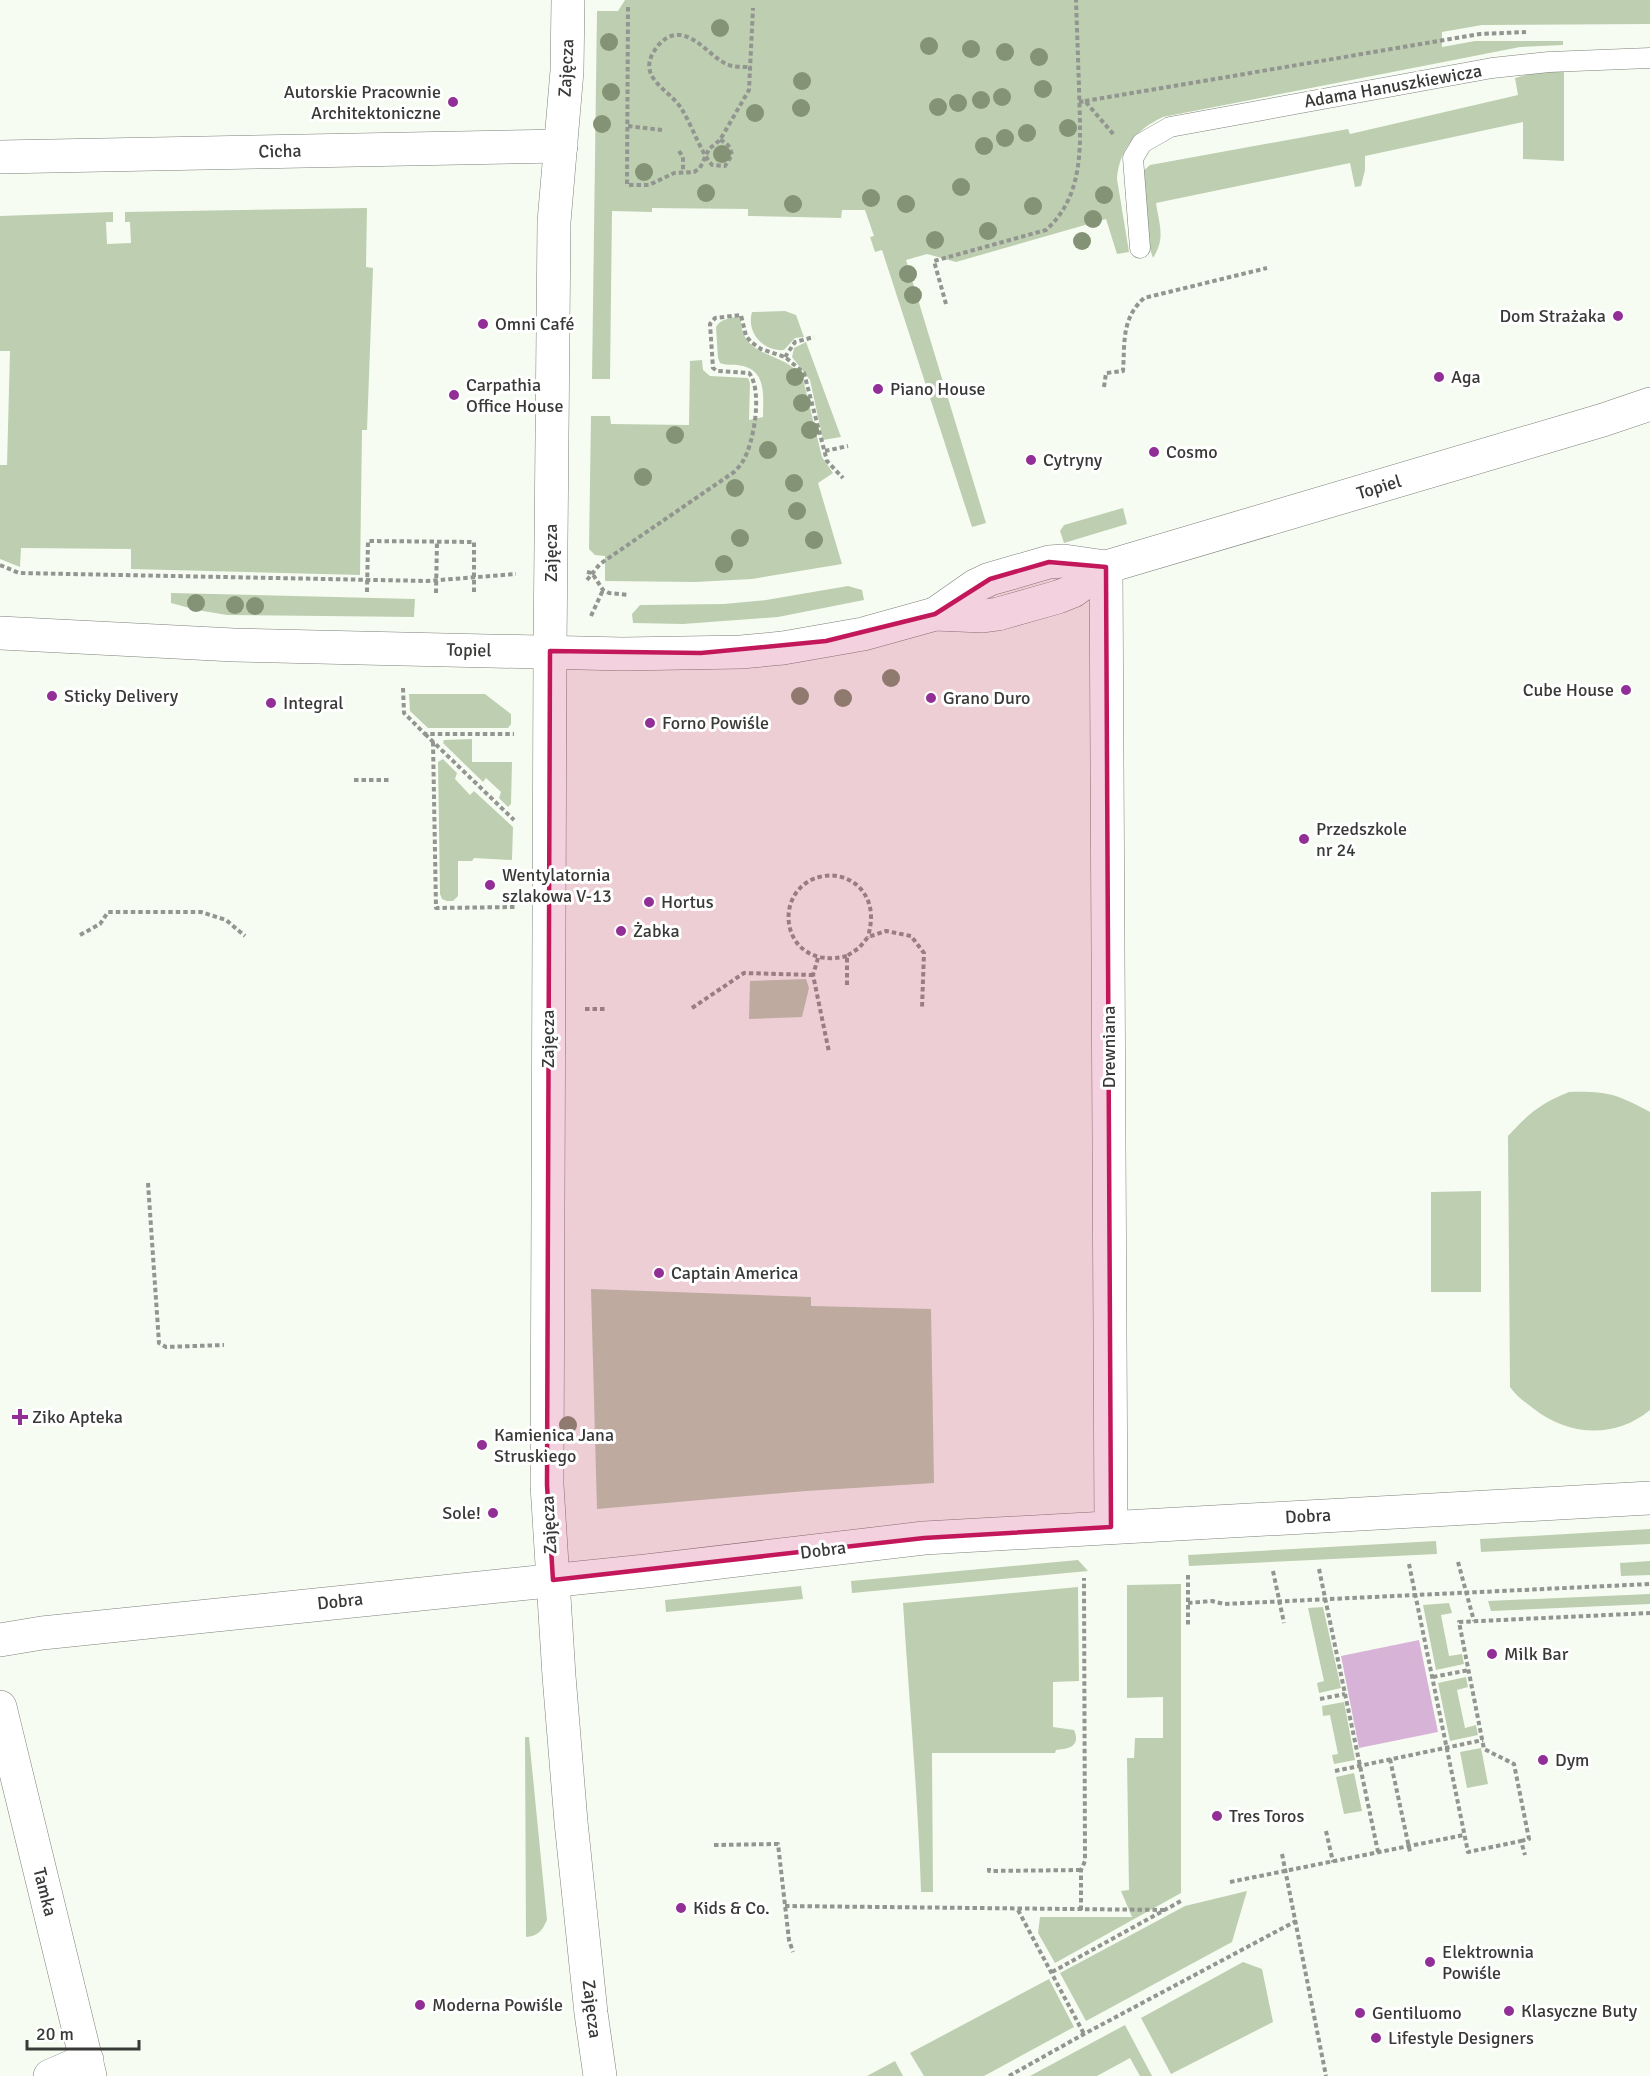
<svg xmlns="http://www.w3.org/2000/svg" width="1650" height="2076" font-family="Signika,sans-serif">
	<rect width="100%" height="100%" fill="#f7fcf3"/>
	<!-- green -->
	<g fill="#bdcfb0">
		<path d="M625,0h1025v24l-168,1 -40,7v15l33,-6h88v4l-43,2 -357,70c-26,12 -44,32 -46,62l12,73 -12,2 -11,-35 -150,43 -29,-8 -21,6 80,263 -14,4 -90,-277 -7,2 -5,-15 4,-1 -9,-26h-23l-1,8 -93,-2v-7l-96,-1v4l-40,-1 -2,168h-18l5,-368h21z"/>
		<path d="M1541,71h23v90l-41,-2v-37l-158,34v14l-4,16 -6,1 -5,-24 -194,40c3,21 10,35 -3,55l-5,-15 -5,-72 7,-6 198,-36 2,5 168,-39 -3,-17z"/>
		<path d="M367,208l-1,59 7,1 -6,162h-5l-2,145 -229,-6v-20l-110,-1 -1,19 -20,-8v-94h7l3,-114h-10v-135l113,-4v10h-7l1,22 24,-1 -1,-21h-5v-10z"/>
		<path d="M785,311l11,4 8,22 -9,1 -11,12c-21,2 -38,-18 -32,-38z"/>
		<path d="M741,316c-2,45 45,33 62,63l19,78 11,16 -15,10 24,81 -90,15 -57,3 -90,-1v-25l-10,-1 -6,-6 2,-133h19l1,8 78,1 1,-64 12,-1 1,10 7,6 38,2 2,5 -1,37 14,-3c0,-20 4,-45 -20,-51 -8,-2 -15,0 -23,-3l-2,-5 -2,-31c5,-9 16,-9 25,-11z"/>
		<path d="M806,342l35,95 -18,3 -13,-60 -18,-23 2,-9z"/>
		<path d="M1123,508l4,16 -63,19 -4,-12 4,-6z"/>
		<path d="M848,586l14,4 2,10 -86,17 -95,7 -50,-1 -1,-9 8,-9 84,-1 42,-4z"/>
		<path d="M171,593l244,6 -1,18 -187,-2 -30,-5 -26,-7z"/>
		<path d="M409,694h76l26,20v10l-3,4h-80l-18,-17z"/>
		<path d="M472,739v23h40l-1,42 -3,3 -9,-9 2,-6 -15,-14 -3,4 -40,-39 1,-3z"/>
		<path d="M443,759l14,14 -2,6 15,16 4,-4 39,36 -1,33 -38,-2 -2,3h-14v35l-5,5h-6l-5,-2 -2,-5 -2,-132z"/>
		<path d="M806,979l3,9 -7,29 -53,2 1,-38z"/>
		<path d="M1569,1092c39,-1 47,2 81,20v298c-35,29 -81,26 -116,-1 -9,-7 -17,-12 -24,-22l-2,-251c20,-22 33,-33 61,-44z"/>
		<path d="M1481,1191v101h-50v-100z"/>
		<path d="M591,1289l220,8v9l120,3 3,174 -128,8 -209,18z"/>
		<path d="M1650,1529v15l-169,8 -1,-13z"/>
		<path d="M1436,1541l1,13 -248,12 -1,-11z"/>
		<path d="M1078,1560l10,11 -236,22 -1,-12z"/>
		<path d="M1650,1561v14l-29,1 -1,-13z"/>
		<path d="M1181,1584v309l-126,70 -17,-30 2,-16h92l-11,-26 8,-1 -2,-132h7l1,-20h28v-41l-36,1v-113z"/>
		<path d="M801,1586l2,13 -137,13 -1,-12z"/>
		<path d="M1078,1587l1,94 -26,1v45l21,3c7,16 -5,19 -18,20l-1,3h-123l1,139h-12c-3,-97 -12,-192 -18,-289z"/>
		<path d="M1650,1594v10l-159,7 -3,-10z"/>
		<path d="M1449,1603l3,10 -11,2 8,41 13,-2 2,10 -28,6 -13,-65z"/>
		<path d="M1323,1607l18,81 -22,5 -2,-10 7,-2 -16,-73z"/>
		<path d="M1466,1677l2,10 -11,3 8,38 11,-3 2,10 -28,6 -12,-58z"/>
		<path d="M1344,1702l11,58 -21,4 -2,-9 6,-1 -8,-39 -7,1 -1,-10z"/>
		<path d="M525,1737h4l18,183c-5,11 -9,16 -21,17z"/>
		<path d="M1481,1748l7,36 -21,4 -7,-36z"/>
		<path d="M1354,1773l8,38 -18,3 -8,-37z"/>
		<path d="M1247,1891l-15,51 -146,79 -26,-48 125,-67z"/>
		<path d="M1243,1962l19,7 11,53 -102,52 -30,-56z"/>
		<path d="M1049,1979l25,48 -90,49h-60l-14,-23z"/>
		<path d="M1125,2025l27,51h-12l-10,-18 -33,18h-67z"/>
		<path d="M895,2061l8,15h-36z"/>
	</g>
	<!-- water -->
	<path fill="#d8b3d8" d="M1419,1640l19,92 -79,16 -18,-92z"/>
	<g fill="none" stroke-linecap="round" stroke-linejoin="round">
		<defs>
			<path id="lane" d="M1140,248l-7,-90 9,-15 28,-16 322,-59 57,-6 101,-4"/>
			<g id="street">
				<path d="M0,157l561,-11"/>
				<path d="M1106,567l5,960"/>
				<path d="M550,651l4,-429 13,-151 1,-71"/>
				<path d="M50,2076l37,-16"/>
			</g>
			<g id="secondary">
				<path d="M935,614l40,-28 15,-7 35,-10 24,-7 15,-1 42,6"/>
				<path d="M0,633l234,12 389,9 118,-2 42,-4 80,-14 72,-20 48,2 15,-2 60,-17 15,-6 33,-24 497,-147 47,-16"/>
				<path d="M550,651l-3,834 12,191 12,146 20,191 9,63"/>
				<path d="M0,1640l42,-7 604,-62 278,-33 726,-40"/>
				<path d="M0,1707l90,369"/>
			</g>
		</defs>
		<!-- lane casing -->
		<use href="#lane" stroke="#7c8079" stroke-width="21"/>
		<!-- street casing -->
		<use href="#street" stroke="#7c8079" stroke-width="34"/>
		<!-- secondary casing -->
		<use href="#secondary" stroke="#7c8079" stroke-width="34"/>
		<!-- path -->
		<g stroke="#929590" stroke-width="4" stroke-dasharray="4.5 3" stroke-linecap="butt">
			<path d="M628,7l-1,178h22l25,-12 20,-1 6,-4 9,-19 11,-9 29,-50 4,-82"/>
			<path d="M1085,101l395,-67 46,-2"/>
			<path d="M1079,102l6,-1 29,34"/>
			<path d="M628,126l34,4"/>
			<path d="M720,140c8,3 10,7 12,15l-7,11 -13,-1c-12,-14 -20,-40 -31,-57 -13,-20 -47,-31 -24,-61 5,-7 14,-13 23,-12 21,3 33,26 52,31 6,1 13,1 19,1"/>
			<path d="M679,151l4,6v15"/>
			<path d="M946,304l-12,-43 112,-31c41,-37 34,-92 33,-143 -1,-29 -2,-58 -3,-87"/>
			<path d="M785,357l10,-15 19,-5"/>
			<path d="M1104,387l2,-14 17,-2c2,-28 -2,-52 21,-73l123,-30"/>
			<path d="M825,451l23,-5"/>
			<path d="M0,565l19,8 408,8 89,-7"/>
			<path d="M587,572l5,1 11,17 6,3 20,2"/>
			<path d="M587,580l13,-16 134,-92c3,-3 7,-7 9,-11 11,-18 20,-71 6,-88l-32,-2 -4,-3 -3,-44 5,-6 26,-3 5,21 5,6 10,7 24,8 19,16 23,88 16,17"/>
			<path d="M367,592l1,-51 106,1v51"/>
			<path d="M436,593l1,-51"/>
			<path d="M591,616l12,-26"/>
			<path d="M403,688l1,25 21,21h89"/>
			<path d="M425,734l89,86"/>
			<path d="M433,742l3,166 79,-1"/>
			<path d="M354,780h36"/>
			<path d="M80,935l20,-11 8,-12h93l25,8 19,16"/>
			<path d="M847,956c-68,17 -78,-71 -23,-80 12,-2 25,2 34,10 15,15 15,32 10,51"/>
			<path d="M818,958l-5,17 16,77"/>
			<path d="M847,985v-29l12,-8 9,-11 18,-6 25,5 13,17 -2,55"/>
			<path d="M692,1008l52,-35 69,2"/>
			<path d="M585,1009h20"/>
			<path d="M148,1183l11,160 7,4 58,-2"/>
			<path d="M1458,1562l16,59"/>
			<path d="M1409,1564l59,288 53,-11 4,14"/>
			<path d="M1319,1569l59,283"/>
			<path d="M1273,1571l11,52"/>
			<path d="M1188,1575v52"/>
			<path d="M1188,1603l24,-2 12,3 426,-20"/>
			<path d="M1433,1677l36,-7"/>
			<path d="M1320,1699l25,-5"/>
			<path d="M1390,1759l20,93"/>
			<path d="M1335,1771l148,-31"/>
			<path d="M1326,1831l7,31"/>
			<path d="M1521,1841l8,-2 -15,-75 -30,-15 -25,-127 191,-9"/>
			<path d="M714,1845l64,-1 11,96 4,12"/>
			<path d="M1282,1854l44,222"/>
			<path d="M989,1868v3l92,-1"/>
			<path d="M1230,1882l234,-47"/>
			<path d="M785,1906l381,4"/>
			<path d="M1018,1910l66,124"/>
			<path d="M1081,1910v-40l4,-9 -1,-283"/>
			<path d="M1052,1972l129,-71"/>
			<path d="M1009,2076l75,-42 212,-113"/>
		</g>
		<!-- lane -->
		<use href="#lane" stroke="#fff" stroke-width="20"/>
		<!-- street -->
		<use href="#street" stroke="#fff" stroke-width="33"/>
		<!-- secondary -->
		<use href="#secondary" stroke="#fff" stroke-width="33"/>
	</g>
	<!-- trees -->
	<g fill="#849375">
		<circle cx="720" cy="28" r="9"/>
		<circle cx="609" cy="42" r="9"/>
		<circle cx="929" cy="46" r="9"/>
		<circle cx="971" cy="49" r="9"/>
		<circle cx="1005" cy="52" r="9"/>
		<circle cx="1039" cy="57" r="9"/>
		<circle cx="802" cy="81" r="9"/>
		<circle cx="1043" cy="89" r="9"/>
		<circle cx="611" cy="92" r="9"/>
		<circle cx="1002" cy="97" r="9"/>
		<circle cx="981" cy="100" r="9"/>
		<circle cx="958" cy="103" r="9"/>
		<circle cx="938" cy="107" r="9"/>
		<circle cx="801" cy="108" r="9"/>
		<circle cx="755" cy="113" r="9"/>
		<circle cx="602" cy="124" r="9"/>
		<circle cx="1068" cy="128" r="9"/>
		<circle cx="1027" cy="133" r="9"/>
		<circle cx="1005" cy="138" r="9"/>
		<circle cx="984" cy="146" r="9"/>
		<circle cx="722" cy="154" r="9"/>
		<circle cx="644" cy="172" r="9"/>
		<circle cx="961" cy="187" r="9"/>
		<circle cx="706" cy="193" r="9"/>
		<circle cx="1104" cy="195" r="9"/>
		<circle cx="871" cy="198" r="9"/>
		<circle cx="793" cy="204" r="9"/>
		<circle cx="906" cy="204" r="9"/>
		<circle cx="1033" cy="206" r="9"/>
		<circle cx="1093" cy="219" r="9"/>
		<circle cx="988" cy="231" r="9"/>
		<circle cx="935" cy="240" r="9"/>
		<circle cx="1082" cy="241" r="9"/>
		<circle cx="908" cy="274" r="9"/>
		<circle cx="913" cy="295" r="9"/>
		<circle cx="795" cy="377" r="9"/>
		<circle cx="802" cy="403" r="9"/>
		<circle cx="810" cy="430" r="9"/>
		<circle cx="675" cy="435" r="9"/>
		<circle cx="768" cy="450" r="9"/>
		<circle cx="643" cy="477" r="9"/>
		<circle cx="794" cy="483" r="9"/>
		<circle cx="735" cy="488" r="9"/>
		<circle cx="797" cy="511" r="9"/>
		<circle cx="740" cy="538" r="9"/>
		<circle cx="814" cy="540" r="9"/>
		<circle cx="724" cy="564" r="9"/>
		<circle cx="196" cy="603" r="9"/>
		<circle cx="235" cy="605" r="9"/>
		<circle cx="255" cy="606" r="9"/>
		<circle cx="891" cy="678" r="9"/>
		<circle cx="800" cy="696" r="9"/>
		<circle cx="843" cy="698" r="9"/>
		<circle cx="568" cy="1425" r="9"/>
	</g>
	<!-- marked area -->
	<path fill="#c2185b" fill-opacity="0.2" stroke="#c2185b" stroke-width="4.5" stroke-linejoin="round" d="M1049,562l57,5 5,960 -187,11 -371,42 -6,-95 3,-834 151,2 125,-12 109,-27 55,-35z"/>
	<!-- markers -->
	<g fill="#912f96" stroke="#fff" stroke-width="2">
		<circle cx="453" cy="102" r="6"/>
		<circle cx="1618" cy="316" r="6"/>
		<circle cx="483" cy="324" r="6"/>
		<circle cx="1439" cy="377" r="6"/>
		<circle cx="878" cy="389" r="6"/>
		<circle cx="454" cy="395" r="6"/>
		<circle cx="1154" cy="452" r="6"/>
		<circle cx="1031" cy="460" r="6"/>
		<circle cx="1626" cy="690" r="6"/>
		<circle cx="52" cy="696" r="6"/>
		<circle cx="931" cy="698" r="6"/>
		<circle cx="271" cy="703" r="6"/>
		<circle cx="650" cy="723" r="6"/>
		<circle cx="1304" cy="839" r="6"/>
		<circle cx="490" cy="885" r="6"/>
		<circle cx="649" cy="902" r="6"/>
		<circle cx="621" cy="931" r="6"/>
		<circle cx="659" cy="1273" r="6"/>
		<path d="M17 1408h6v6h6v6h-6v6h-6v-6h-6v-6h6z"/>
		<circle cx="482" cy="1445" r="6"/>
		<circle cx="493" cy="1513" r="6"/>
		<circle cx="1492" cy="1654" r="6"/>
		<circle cx="1543" cy="1760" r="6"/>
		<circle cx="1217" cy="1816" r="6"/>
		<circle cx="681" cy="1908" r="6"/>
		<circle cx="1430" cy="1962" r="6"/>
		<circle cx="420" cy="2005" r="6"/>
		<circle cx="1509" cy="2011" r="6"/>
		<circle cx="1360" cy="2013" r="6"/>
		<circle cx="1376" cy="2038" r="6"/>
	</g>
	<g text-anchor="middle" dominant-baseline="central" stroke-width="6" stroke-linejoin="round" paint-order="stroke">
		<!-- street labels -->
		<g font-size="18" fill="#383a37" stroke="#fff">
			<text transform="translate(566 68) rotate(-87)">Zajęcza</text>
			<text transform="translate(1393 86) rotate(-10)">Adama Hanuszkiewicza</text>
			<text transform="translate(280 151) rotate(-1)">Cicha</text>
			<text transform="translate(1379 487) rotate(-17)">Topiel</text>
			<text transform="translate(551 553) rotate(-90)">Zajęcza</text>
			<text transform="translate(469 650) rotate(1)">Topiel</text>
			<text transform="translate(548 1039) rotate(-90)">Zajęcza</text>
			<text transform="translate(1109 1047) rotate(-90)">Drewniana</text>
			<text transform="translate(1308 1516) rotate(-3)">Dobra</text>
			<text transform="translate(549 1525) rotate(-93)">Zajęcza</text>
			<text transform="translate(823 1550) rotate(-7)">Dobra</text>
			<text transform="translate(340 1601) rotate(-6)">Dobra</text>
			<text transform="translate(45 1892) rotate(76)">Tamka</text>
			<text transform="translate(592 2009) rotate(83)">Zajęcza</text>
		</g>
		<!-- poi labels -->
		<g font-size="18" fill="#383a37" stroke="#fff" text-anchor="start">
			<text x="441" y="92" text-anchor="end">Autorskie Pracownie<tspan x="441" dy="21">Architektoniczne</tspan></text>
			<text x="1606" y="316" text-anchor="end">Dom Strażaka</text>
			<text x="495" y="324">Omni Café</text>
			<text x="1451" y="377">Aga</text>
			<text x="466" y="385">Carpathia<tspan x="466" dy="21">Office House</tspan></text>
			<text x="890" y="389">Piano House</text>
			<text x="1166" y="452">Cosmo</text>
			<text x="1043" y="460">Cytryny</text>
			<text x="1614" y="690" text-anchor="end">Cube House</text>
			<text x="64" y="696">Sticky Delivery</text>
			<text x="943" y="698">Grano Duro</text>
			<text x="283" y="703">Integral</text>
			<text x="662" y="723">Forno Powiśle</text>
			<text x="1316" y="829">Przedszkole<tspan x="1316" dy="21">nr 24</tspan></text>
			<text x="502" y="875">Wentylatornia<tspan x="502" dy="21">szlakowa V-13</tspan></text>
			<text x="661" y="902">Hortus</text>
			<text x="633" y="931">Żabka</text>
			<text x="671" y="1273">Captain America</text>
			<text x="32" y="1417">Ziko Apteka</text>
			<text x="494" y="1435">Kamienica Jana<tspan x="494" dy="21">Struskiego</tspan></text>
			<text x="481" y="1513" text-anchor="end">Sole!</text>
			<text x="1504" y="1654">Milk Bar</text>
			<text x="1555" y="1760">Dym</text>
			<text x="1229" y="1816">Tres Toros</text>
			<text x="693" y="1908">Kids &amp; Co.</text>
			<text x="1442" y="1952">Elektrownia<tspan x="1442" dy="21">Powiśle</tspan></text>
			<text x="432" y="2005">Moderna Powiśle</text>
			<text x="1521" y="2011">Klasyczne Buty</text>
			<text x="1372" y="2013">Gentiluomo</text>
			<text x="1388" y="2038">Lifestyle Designers</text>
		</g>
	</g>
	<!-- scale -->
	<path d="M27 2040v9h112v-9" fill="none" stroke="#383a37" stroke-width="3"/>
	<text x="36" y="2040" font-size="18" fill="#383a37" stroke="#ffffff" stroke-width="4.5" paint-order="stroke">20 m</text>
</svg>
